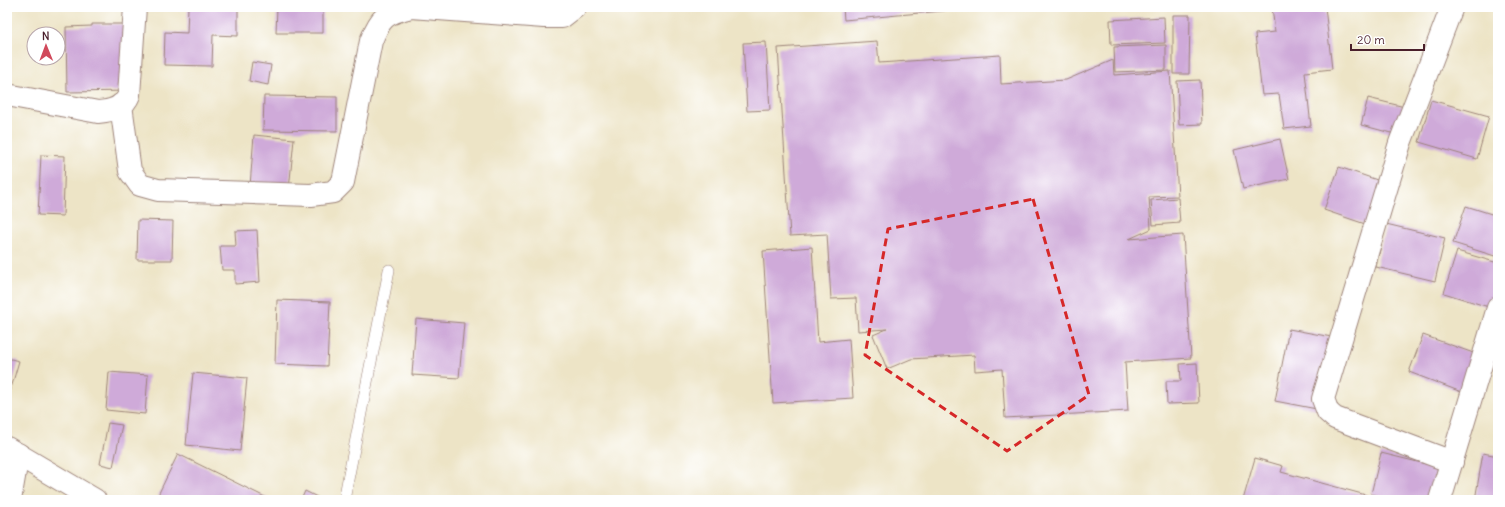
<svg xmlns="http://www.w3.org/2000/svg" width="1505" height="507" font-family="Delius,sans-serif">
	<rect width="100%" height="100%" fill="#fff"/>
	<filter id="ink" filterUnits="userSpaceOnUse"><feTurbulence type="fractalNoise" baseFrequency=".025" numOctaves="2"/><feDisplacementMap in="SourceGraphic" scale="8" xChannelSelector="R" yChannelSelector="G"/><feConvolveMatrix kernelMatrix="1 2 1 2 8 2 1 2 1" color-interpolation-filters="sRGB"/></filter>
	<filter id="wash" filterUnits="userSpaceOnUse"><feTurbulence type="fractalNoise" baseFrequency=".012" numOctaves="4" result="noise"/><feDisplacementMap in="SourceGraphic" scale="16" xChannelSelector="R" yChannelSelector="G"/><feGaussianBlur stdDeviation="0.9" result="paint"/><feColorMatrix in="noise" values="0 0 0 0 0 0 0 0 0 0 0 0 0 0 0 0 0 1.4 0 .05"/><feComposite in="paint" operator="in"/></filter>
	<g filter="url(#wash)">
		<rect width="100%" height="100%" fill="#ede4c6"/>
		<g id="blocks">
			<!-- building -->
			<g fill="#cfaad9">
				<path d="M188,7h50v29l-25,-1 -1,31 -48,-1 1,-33 22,1z"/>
				<path d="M277,7h46v26h-47z"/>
				<path d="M843,7h131v1l-130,12z"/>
				<path d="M1272,7h53l7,62 -27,3 6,54 -27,3 -5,-35 -17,1 -7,-61 20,-2z"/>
				<path d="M1173,15h17l-1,59h-16z"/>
				<path d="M1164,17l1,26 -54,2 -1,-25z"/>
				<path d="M92,24h35l1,67 -61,1 -1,-65 26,-1z"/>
				<path d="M877,41l2,22 121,-8 1,29 65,-4 47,-20 1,15 56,-4 8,125 -29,1 2,32 -22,10 54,-4 8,123 -66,4 3,49 -123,7 -3,-49 -27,2 -1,-16 -63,4 -24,10 -14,-34 14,-6 -29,2 -2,-33 -25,1 -4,-65 -37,2 -12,-188z"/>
				<path d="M766,42l4,68 -23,1 -4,-68z"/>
				<path d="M1166,45v25l-51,2 -1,-25z"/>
				<path d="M252,62l19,3 -3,20 -19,-4z"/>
				<path d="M1200,80l2,44 -23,1 -2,-44z"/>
				<path d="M264,96l73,1v34l-74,-1z"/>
				<path d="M1368,98l45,11 -7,28 -45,-12z"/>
				<path d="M1431,100l58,16 -12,43 -58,-17z"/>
				<path d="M254,135l40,4 -5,51 -39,-4z"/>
				<path d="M1280,139l9,40 -46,10 -9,-39z"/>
				<path d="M41,155l24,1 -2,60 -25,-1z"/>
				<path d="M1339,167l47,16 -15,43 -47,-16z"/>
				<path d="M1178,198l2,25 -27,2 -2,-25z"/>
				<path d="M1466,206l32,10v41l-45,-14z"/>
				<path d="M138,220l35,1 -1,39h-35z"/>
				<path d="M1386,224l59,14 -10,43 -59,-14z"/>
				<path d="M257,230l3,52 -25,2v-14h-13l-2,-24h16l-1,-15z"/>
				<path d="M812,247l6,95 31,-3 4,59 -80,5 -10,-152z"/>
				<path d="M1457,251l41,12v35l-3,11 -51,-16z"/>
				<path d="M277,300l53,2 -3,64 -52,-2z"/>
				<path d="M416,319l48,4 -5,55 -47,-3z"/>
				<path d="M1289,329l48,9 -15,72 -47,-9z"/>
				<path d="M1423,335l56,20 -15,38 -55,-21z"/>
				<path d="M7,358l12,3 -9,31 -3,-1z"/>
				<path d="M1197,363l2,40 -32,1 -1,-23h15l-1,-17z"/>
				<path d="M109,372l39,3 -3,39 -39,-4z"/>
				<path d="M193,373l54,5 -7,73 -54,-6z"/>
				<path d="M108,423l14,2 -9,42 -13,-3z"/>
				<path d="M1381,453l57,14 -8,33h-35l-24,-6z"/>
				<path d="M1483,453l15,3v44h-23z"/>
				<path d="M178,454l93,46h-103l-10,-5z"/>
				<path d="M1255,458l28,8 -2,6 96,26 -1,2h-133z"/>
				<path d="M305,491l18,9h-22z"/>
			</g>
		</g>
	</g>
	<g filter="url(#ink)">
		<use href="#blocks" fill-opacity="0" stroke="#9c8278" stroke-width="1"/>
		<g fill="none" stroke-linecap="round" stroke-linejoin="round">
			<defs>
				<path id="lane" d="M344,500l45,-230"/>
				<g id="street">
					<path d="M1452,7l-52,136 -77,256 5,13 7,6 117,44"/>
					<path d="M7,95l91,17c13,-1 26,-4 31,-17l6,-88"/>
					<path d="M121,105l9,66 10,14 18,5 153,5 22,-3 10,-10 28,-141c9,-23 14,-28 40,-34l133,10h18l13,-10"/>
					<path d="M10,500l8,-46"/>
					<path d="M1440,500l58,-192"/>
				</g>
				<path id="highway" d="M7,448l88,52"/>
			</defs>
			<!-- lane casing -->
			<use href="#lane" stroke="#9c8278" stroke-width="12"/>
			<!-- street casing -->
			<use href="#street" stroke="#9c8278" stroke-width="24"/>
			<!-- highway casing -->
			<use href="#highway" stroke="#9c8278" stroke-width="24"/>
			<!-- lane -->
			<use href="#lane" stroke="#fff" stroke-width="11"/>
			<!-- street -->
			<use href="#street" stroke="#fff" stroke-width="22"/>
			<!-- highway -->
			<use href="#highway" stroke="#fff" stroke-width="22"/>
		</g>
	</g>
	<!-- marked area -->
	<path fill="none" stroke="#d62828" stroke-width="3" stroke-dasharray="8 5" stroke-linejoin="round" d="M1033,199l56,196 -82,56 -142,-96 23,-126z"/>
	<!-- margin -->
	<rect width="1505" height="507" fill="none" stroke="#fff" stroke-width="24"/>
	<!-- north arrow -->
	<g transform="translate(46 46) rotate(359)"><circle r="19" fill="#ffffff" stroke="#b7a5aa"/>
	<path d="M0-3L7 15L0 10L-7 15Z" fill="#d1495b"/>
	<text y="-6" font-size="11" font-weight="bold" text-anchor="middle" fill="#4a1f2b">N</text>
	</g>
	<!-- scale -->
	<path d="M1351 44v6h73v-6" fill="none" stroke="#4a1f2b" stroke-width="2"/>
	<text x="1357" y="44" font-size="12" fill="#4a1f2b" stroke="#ffffff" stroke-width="3" paint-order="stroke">20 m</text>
</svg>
